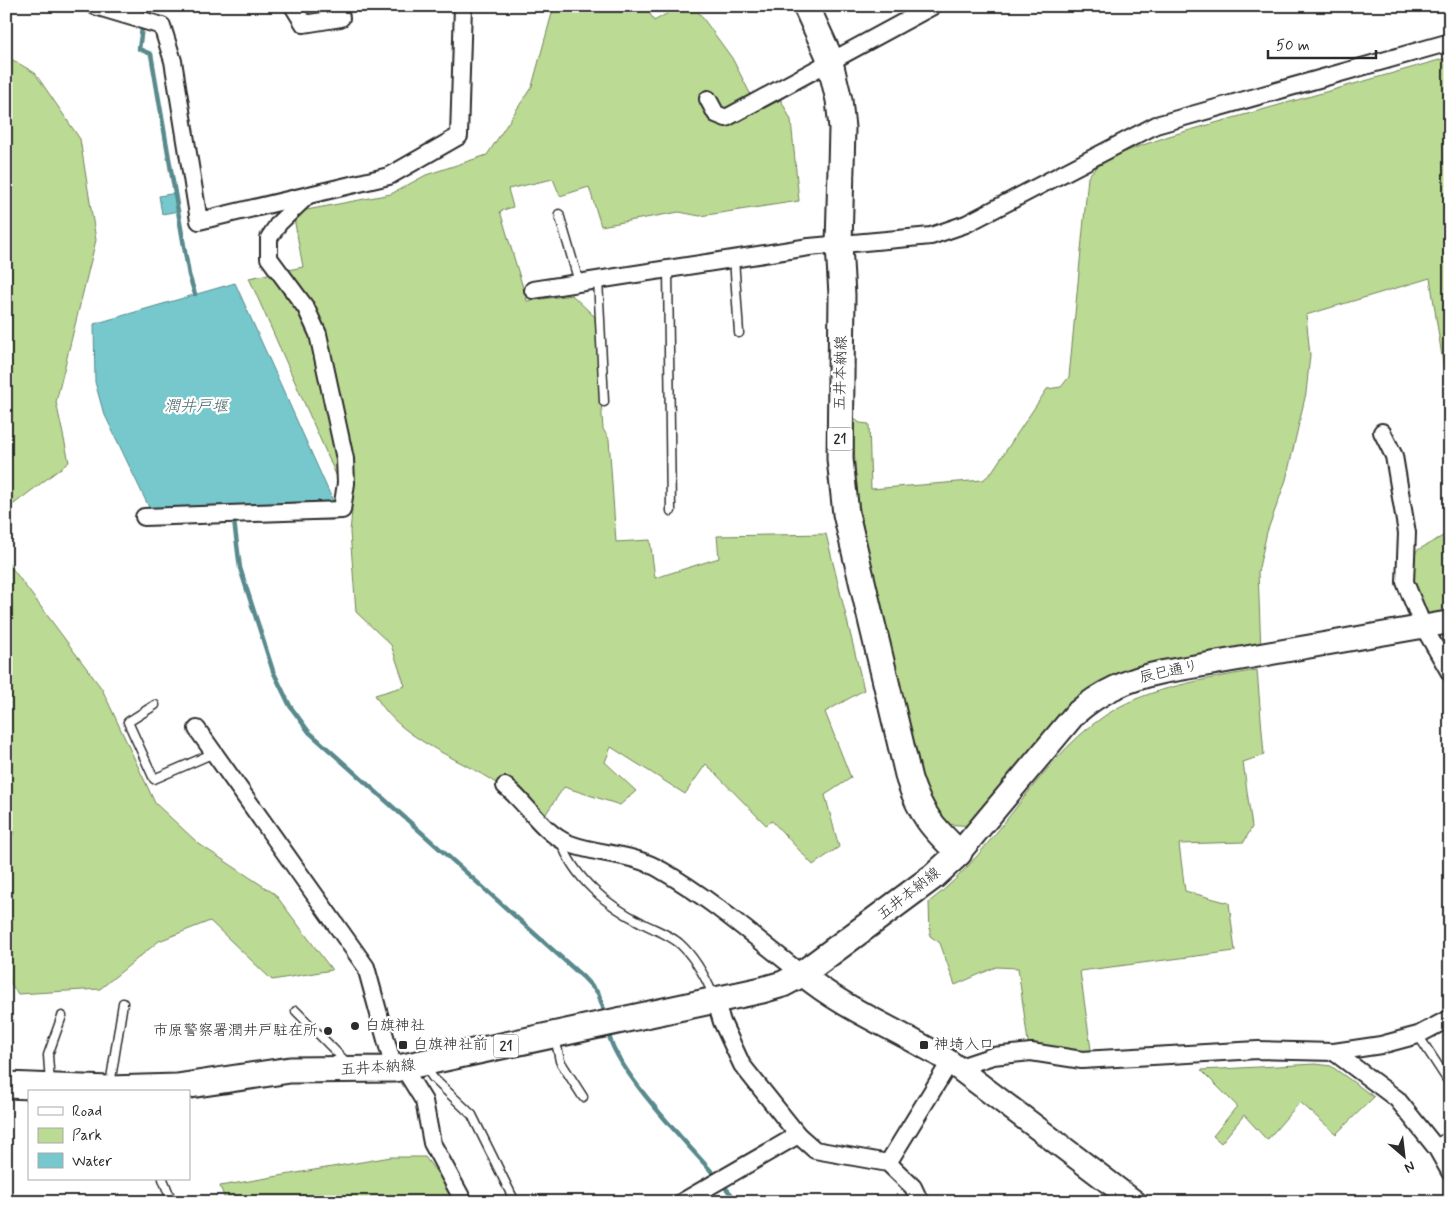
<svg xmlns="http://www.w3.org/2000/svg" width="1456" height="1208" font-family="Mynerve,'Klee One',sans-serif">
	<rect width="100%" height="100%" fill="#fff"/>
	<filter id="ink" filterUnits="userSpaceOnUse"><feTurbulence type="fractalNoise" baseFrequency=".02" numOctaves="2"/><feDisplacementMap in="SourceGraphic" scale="10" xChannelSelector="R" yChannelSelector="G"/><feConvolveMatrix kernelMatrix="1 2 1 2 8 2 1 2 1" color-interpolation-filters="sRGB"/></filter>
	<g filter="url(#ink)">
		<!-- green -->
		<g fill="#bbda93" stroke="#73825f">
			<path d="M554,6h92l8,15 26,-15h14l38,52 26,51 23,-9 10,20 8,81 -99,15 -21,-4 -78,14 -12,-39 -29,9 -7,-17 -45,10 5,18 -13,4 27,90 45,-6 23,22 8,112 6,10 7,103 34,-2 5,38 64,-20 -2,-22 109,-2 38,156 -39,22 26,66 -26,17 14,52 -26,18 -41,-44 -6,4 -60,-61 -21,30 -74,-47 -6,15 31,29 -16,14 -56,-18 -25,37c-11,-11 -20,-24 -32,-33 -42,-33 -105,-47 -132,-96l30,-9 -14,-41 -35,-33 -6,-80 2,-21 -103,-233 54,-11 -9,-49 2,-6 95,-18 35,-19 61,-20 45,-69z"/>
			<path d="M6,56l29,17 45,66 16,101 -40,162 13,60 -63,48z"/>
			<path d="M1450,57v352l-20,-131 -124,37 4,40 -4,38 -20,87 -19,52 -9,40 3,79 -137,26 -148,149 -34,-2 -21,-38 -52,-228 -13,-71 -3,-69 7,5 9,1 2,65 112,-9 8,-7 56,-84 14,-2 8,-10 19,-200c11,-20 60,-33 81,-41z"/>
			<path d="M1450,532v85l-30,5 -12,-52 6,-4 2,-15z"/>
			<path d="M6,560l96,129 53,114 44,41 76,50 57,76 -60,10 -62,-59 -51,20 -59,48 -82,5 -12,-17v-127l8,-18 -8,-2z"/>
			<path d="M1257,670l7,85 -21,7 9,65 -8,15 -65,2 6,47 44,12 6,48 -155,20 13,93 -63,-7 -12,-89 -22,-1 -41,18 -15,-42 -10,-7 -1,-34c71,-53 112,-152 190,-195 39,-21 94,-29 138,-37z"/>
			<path d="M1316,1064l15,2 43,31 -38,37 -36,-32 -33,38 -23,-25 -23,28 -8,-7 24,-30 -36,-36z"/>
			<path d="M391,1157h34l34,45h-233l-6,-16z"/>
		</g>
		<!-- water -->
		<g fill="#76c8cc" stroke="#58898c">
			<path d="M176,193l3,18 -17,3 -3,-18z"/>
			<path d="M235,283l103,229 -2,8h-181l-52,-109 -8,-29 -1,-58z"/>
		</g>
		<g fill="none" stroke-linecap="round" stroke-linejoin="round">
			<!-- stream -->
			<g stroke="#58898c" stroke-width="4.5">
				<path d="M152,6l-9,15 -4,28 12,5 38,221 6,19"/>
				<path d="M234,521l6,47 33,103 17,35 19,26 274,245 15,16 8,23"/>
				<path d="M608,1031c6,39 82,115 109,147"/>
				<path d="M722,1184l16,18"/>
			</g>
			<defs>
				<g id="lane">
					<path d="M559,214l20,68"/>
					<path d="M734,258l5,75"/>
					<path d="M668,270l3,241"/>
					<path d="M598,279l6,123"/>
					<path d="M155,705l-27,17 26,57 60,-26"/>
					<path d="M561,841c12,37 47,65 81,82 13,7 26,11 37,20 17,15 27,35 35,54"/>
					<path d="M296,1011l52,53"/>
					<path d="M1418,1035l32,49"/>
					<path d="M555,1037l5,24 23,36"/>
					<path d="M425,1066l8,12 39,37 43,87"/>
					<path d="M50,1084l-2,-29 14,-39"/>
					<path d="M110,1085l13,-82"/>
					<path d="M1434,1145l16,-10"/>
					<path d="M163,1179l9,23"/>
				</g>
				<g id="street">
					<path d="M95,6l67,20 11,35 26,160 190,-45 70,-40 4,-130"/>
					<path d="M293,6l11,18 37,-6 -2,-12"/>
					<path d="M708,99l8,15 10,4 207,-112"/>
					<path d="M533,290l276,-43 122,-11 35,-12 190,-99 294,-83"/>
					<path d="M1382,432l12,24 13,77 -2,49 18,44 27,47"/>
					<path d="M144,517l198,-7 4,-27 -1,-24 -27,-125 -12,-26 -37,-50v-20l10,-15 27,-26"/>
					<path d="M197,729l169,238 28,102"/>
					<path d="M505,786c23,18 37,47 65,58 29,11 63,9 91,26 49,28 96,69 141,104"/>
					<path d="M715,999l7,23 20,43 56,70 17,15 73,13 25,24 7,15"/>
					<path d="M1334,1052l63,47 40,50 13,23"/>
					<path d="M403,1067l21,34 8,42 32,59"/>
					<path d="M957,1068l36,-12 38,-4 51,8 176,-10 76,2 47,-7 37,-10 32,-17"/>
					<path d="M888,1163l62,-101"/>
					<path d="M682,1202l116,-67"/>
				</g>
				<g id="secondary">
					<path d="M959,853l116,-139c26,-23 54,-35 88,-42l287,-50"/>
					<path d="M802,974c44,37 100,57 148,88l185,140"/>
				</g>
				<path id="primary" d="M6,1085l103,4 68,-2 113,-17 104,-1 368,-79 21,-6 19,-10 132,-98 25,-23c-26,-25 -38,-38 -50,-74l-63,-265 -6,-55 2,-164 -3,-50 3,-117 -3,-28 -11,-46 -22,-48"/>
			</defs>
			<!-- lane casing -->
			<use href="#lane" stroke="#2b2b2b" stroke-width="11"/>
			<!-- street casing -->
			<use href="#street" stroke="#2b2b2b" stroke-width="20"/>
			<!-- secondary casing -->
			<use href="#secondary" stroke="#2b2b2b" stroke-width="26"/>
			<!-- primary casing -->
			<use href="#primary" stroke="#2b2b2b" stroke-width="29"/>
			<!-- lane -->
			<use href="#lane" stroke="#fff" stroke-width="8"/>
			<!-- street -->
			<use href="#street" stroke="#fff" stroke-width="16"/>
			<!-- secondary -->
			<use href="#secondary" stroke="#fff" stroke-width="22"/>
			<!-- primary -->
			<use href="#primary" stroke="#fff" stroke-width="25"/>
		</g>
	</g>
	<!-- markers -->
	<g fill="#2b2b2b" stroke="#fff" stroke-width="2">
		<circle cx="355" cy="1026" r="5"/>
		<circle cx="328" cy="1031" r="5"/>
		<rect x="398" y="1040" width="10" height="10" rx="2.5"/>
		<rect x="919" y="1040" width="10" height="10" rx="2.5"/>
	</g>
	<g text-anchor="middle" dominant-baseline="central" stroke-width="4.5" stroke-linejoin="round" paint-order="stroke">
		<!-- shield labels -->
		<g fill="#fff" stroke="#6b6b6b" stroke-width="1">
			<rect x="827.5" y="427.5" width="25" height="23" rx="4"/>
			<rect x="493.5" y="1034.5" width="25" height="23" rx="4"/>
		</g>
		<g font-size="14" font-weight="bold" fill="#2b2b2b">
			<text x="840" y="439">21</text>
			<text x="506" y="1046">21</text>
		</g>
		<!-- street labels -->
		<g font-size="15" fill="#2b2b2b" stroke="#fff">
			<text transform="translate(841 373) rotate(-89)">五井本納線</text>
			<text transform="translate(1169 672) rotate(-12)">辰巳通り</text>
			<text transform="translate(909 894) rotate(-38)">五井本納線</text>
			<text transform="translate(378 1068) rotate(-4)">五井本納線</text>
		</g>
		<!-- poi labels -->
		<g font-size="15" fill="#2b2b2b" stroke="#fff" text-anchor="start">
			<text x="365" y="1026">白旗神社</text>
			<text x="318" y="1031" text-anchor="end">市原警察署潤井戸駐在所</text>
			<text x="413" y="1045">白旗神社前</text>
			<text x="934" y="1045">神埼入口</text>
		</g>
		<!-- water labels -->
		<g font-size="16" font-style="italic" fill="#456263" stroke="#fff">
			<text x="196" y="406">潤井戸堰</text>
		</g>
	</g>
	<!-- margin -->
	<rect width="1456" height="1208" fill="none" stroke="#fff" stroke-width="25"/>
	<rect x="12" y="12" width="1431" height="1183" fill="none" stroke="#2b2b2b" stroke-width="2" filter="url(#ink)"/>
	<!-- legend -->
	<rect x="28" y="1090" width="162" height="90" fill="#ffffff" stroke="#aaaaaa"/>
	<rect x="38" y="1107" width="25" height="8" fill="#ffffff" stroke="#aaaaaa"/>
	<text x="72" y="1116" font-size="15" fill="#2b2b2b">Road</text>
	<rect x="38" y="1128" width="25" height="15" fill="#bbda93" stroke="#aaaaaa"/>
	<text x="72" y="1140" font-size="15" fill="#2b2b2b">Park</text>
	<rect x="38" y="1153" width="25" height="15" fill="#76c8cc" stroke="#aaaaaa"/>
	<text x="72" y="1166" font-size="15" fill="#2b2b2b">Water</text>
	<!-- north arrow -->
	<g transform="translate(1404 1156) rotate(152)" stroke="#ffffff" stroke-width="4" paint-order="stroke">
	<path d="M0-4L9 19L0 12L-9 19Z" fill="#2b2b2b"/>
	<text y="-8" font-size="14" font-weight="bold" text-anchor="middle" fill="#2b2b2b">N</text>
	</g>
	<!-- scale -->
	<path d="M1268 50v8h108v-8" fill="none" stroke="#2b2b2b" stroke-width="2.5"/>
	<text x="1276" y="50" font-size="15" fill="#2b2b2b" stroke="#ffffff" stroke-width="4" paint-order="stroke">50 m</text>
</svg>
